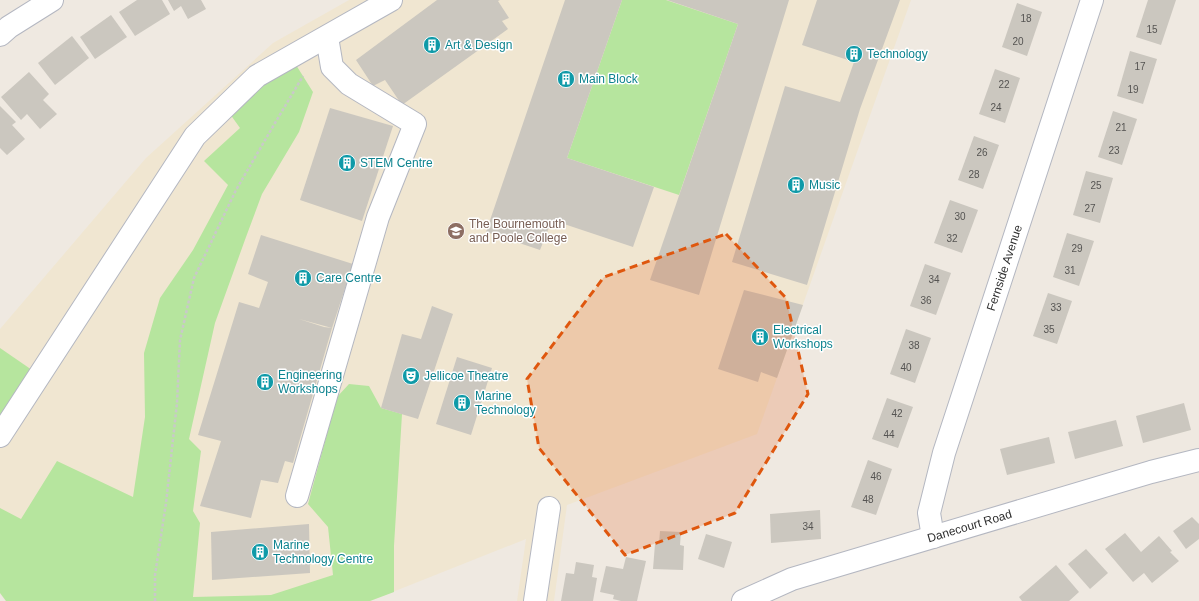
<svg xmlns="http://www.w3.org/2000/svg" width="1199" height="601" font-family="Helvetica,sans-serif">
	<rect width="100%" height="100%" fill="#efe9e1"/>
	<!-- education -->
	<path fill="#f0e6d1" d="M349,0h562l-154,434 -190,71 -13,96h-37l9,-62 -156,62h-364l-6,-8v-264l146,-171 127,-115z"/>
	<!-- green -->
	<g fill="#b6e59e">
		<path d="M622,0h44l72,24 -59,171 -112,-37z"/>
		<path d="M291,57l22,35 -14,40 -37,62 -16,43 -31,86 -26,116 12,12 -8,60 7,12 -7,74 78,-2 62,-20 -5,-48 -20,-23 29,-107 12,-13 20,2 12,22 21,6 -8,132v46l-24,9h-364l-6,-8v-85l21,11 36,-58 76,36 12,-80 -1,-64 16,-55 33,-48 35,-65 -24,-24 36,-33 -15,-21z"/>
		<path d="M0,348l32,22 -32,51z"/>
	</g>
	<!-- building -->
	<g fill="#cbc7bf" fill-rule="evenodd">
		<path d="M137,0h25l8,14 -35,22 -16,-24z"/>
		<path d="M168,0h33l5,9 -18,10 -7,-13 -7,5z"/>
		<path d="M437,0h63l-2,1 11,17 -7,3 6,8 -106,76 -17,-25 -12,6 -17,-26z"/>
		<path d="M565,0h57l-55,158 87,29 -21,60 -81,-27 -12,30 -54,-18z"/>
		<path d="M667,0h122l-90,295 -49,-15 88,-256z"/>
		<path d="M817,0h83l-40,109 -53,176 -75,-23 53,-176 55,16 14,-40 -52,-17z"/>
		<path d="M1148,0h28l-15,45 -25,-8z"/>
		<path d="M1017,3l25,9 -15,44 -25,-9z"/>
		<path d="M111,15l16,22 -32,22 -15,-22z"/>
		<path d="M72,36l17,22 -34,27 -17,-22z"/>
		<path d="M1130,51l27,8 -14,45 -26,-8z"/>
		<path d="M995,69l25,9 -15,45 -26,-9z"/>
		<path d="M29,72l20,22 -6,6 14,14 -17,15 -13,-15 -6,6 -20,-23z"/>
		<path d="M0,106l16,16 -4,3 13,14 -18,16 -7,-7z"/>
		<path d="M330,108l63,18 -31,95 -62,-21z"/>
		<path d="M1113,111l24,8 -15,46 -24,-8z"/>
		<path d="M974,136l25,9 -16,44 -25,-9z"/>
		<path d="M1086,171l27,7 -13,45 -27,-8z"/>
		<path d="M950,200l28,10 -16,43 -28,-10z"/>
		<path d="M1067,233l27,8 -15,45 -26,-9z"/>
		<path d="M261,235l92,29 -21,64 -39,135 -8,-2 -7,22 -17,-3 -10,38 -51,-12 21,-65 -23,-6 41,-133 20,6 9,-26 -20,-8zM299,319l33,9 -8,-1z"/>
		<path d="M925,264l26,9 -15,42 -26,-9z"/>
		<path d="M744,290l59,15 -26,73 -16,-6 -3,10 -40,-13z"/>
		<path d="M1048,293l24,8 -15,43 -24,-8z"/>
		<path d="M432,306l21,8 -35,105 -37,-11 21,-74 19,5z"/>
		<path d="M906,329l25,9 -16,45 -25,-9z"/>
		<path d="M457,357l35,11 -21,67 -35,-11z"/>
		<path d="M887,398l26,9 -15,41 -26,-9z"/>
		<path d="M1184,403l7,27 -48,13 -7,-27z"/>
		<path d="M1116,420l7,26 -48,13 -7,-27z"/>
		<path d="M1049,437l6,26 -48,12 -7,-26z"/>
		<path d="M868,460l24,9 -16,46 -25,-8z"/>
		<path d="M820,510l1,29 -50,4 -1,-29z"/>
		<path d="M1192,517l7,7v15l-13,10 -13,-18z"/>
		<path d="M309,524l1,49 -98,7 -1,-48z"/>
		<path d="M660,531l21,1 -1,13 4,1 -1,24 -30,-1 2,-25h4z"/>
		<path d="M1125,533l16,19 18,-16 13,15 -2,1 9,9 -27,22 -8,-10 -11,9 -28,-33z"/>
		<path d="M706,534l26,8 -8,26 -26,-9z"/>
		<path d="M1086,549l22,24 -18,16 -22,-25z"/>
		<path d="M626,557l20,4 -9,40h-16l-8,-2 1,-4 -14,-3 6,-26 17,3z"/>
		<path d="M576,562l18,3 -2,12 5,1 -4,23h-32l5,-28 8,1z"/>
		<path d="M1056,565l23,27 -10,9h-47l-3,-4z"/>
	</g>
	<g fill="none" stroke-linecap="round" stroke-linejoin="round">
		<defs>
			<g id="minor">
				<path d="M0,35l9,-8 43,-27"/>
				<path d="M0,436l195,-300 62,-60 134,-76"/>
				<path d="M297,496l81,-279 37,-93 -66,-40 -17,-17 -5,-30"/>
				<path id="s1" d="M933,537l-4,-24 15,-60 148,-453"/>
				<path d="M535,601l14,-93"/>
				<path id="s2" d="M743,601l49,-22 359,-107 48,-12"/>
			</g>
		</defs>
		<!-- minor casing -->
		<use href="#minor" stroke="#b4b7c1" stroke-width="24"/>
		<!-- path -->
		<path stroke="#c9c9c9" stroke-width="2.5" stroke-dasharray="3 2" stroke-linecap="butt" d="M155,601v-26l11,-72 11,-100 3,-63 14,-62 42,-88 39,-67 28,-47"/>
		<!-- minor -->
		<use href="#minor" stroke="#fff" stroke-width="22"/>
	</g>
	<!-- marked area -->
	<path fill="#df570e" fill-opacity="0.2" stroke="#df570e" stroke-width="3" stroke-dasharray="8 5" stroke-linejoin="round" d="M726,234l60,64 22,96 -73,119 -110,42 -86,-107 -12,-69 77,-102z"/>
	<!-- icons -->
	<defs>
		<symbol id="building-disc" viewBox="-11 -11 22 22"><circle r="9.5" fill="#0f9aa8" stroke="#fff"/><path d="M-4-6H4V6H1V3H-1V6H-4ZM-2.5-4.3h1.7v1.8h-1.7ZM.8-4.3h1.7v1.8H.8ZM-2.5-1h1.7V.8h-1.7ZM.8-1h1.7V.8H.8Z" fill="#fff"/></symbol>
		<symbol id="university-disc" viewBox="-11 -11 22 22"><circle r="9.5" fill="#8d6e63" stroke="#fff"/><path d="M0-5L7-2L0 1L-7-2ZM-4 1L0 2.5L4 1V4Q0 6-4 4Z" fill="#fff"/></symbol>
		<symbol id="theatre-disc" viewBox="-11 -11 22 22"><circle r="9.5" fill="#0f9aa8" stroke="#fff"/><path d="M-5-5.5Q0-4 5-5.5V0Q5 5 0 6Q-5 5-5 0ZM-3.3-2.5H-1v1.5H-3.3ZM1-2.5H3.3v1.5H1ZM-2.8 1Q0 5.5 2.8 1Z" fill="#fff"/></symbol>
	</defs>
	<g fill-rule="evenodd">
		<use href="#building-disc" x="422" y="35" width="20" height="20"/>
		<use href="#building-disc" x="844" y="44" width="20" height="20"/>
		<use href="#building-disc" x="556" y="69" width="20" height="20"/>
		<use href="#building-disc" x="337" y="153" width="20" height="20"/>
		<use href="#building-disc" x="786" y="175" width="20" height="20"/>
		<use href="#university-disc" x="446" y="221" width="20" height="20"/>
		<use href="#building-disc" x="293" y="268" width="20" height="20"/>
		<use href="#building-disc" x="750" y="327" width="20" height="20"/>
		<use href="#theatre-disc" x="401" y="366" width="20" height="20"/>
		<use href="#building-disc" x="255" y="372" width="20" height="20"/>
		<use href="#building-disc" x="452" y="393" width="20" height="20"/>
		<use href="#building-disc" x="250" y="542" width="20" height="20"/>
	</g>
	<g text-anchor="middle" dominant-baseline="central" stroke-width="3" stroke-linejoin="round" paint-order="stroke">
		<!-- number labels -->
		<g font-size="10" fill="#555452">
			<text x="1026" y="18">18</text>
			<text x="1152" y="29">15</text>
			<text x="1018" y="41">20</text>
			<text x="1140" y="66">17</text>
			<text x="1004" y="84">22</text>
			<text x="1133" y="89">19</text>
			<text x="996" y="107">24</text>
			<text x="1121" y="127">21</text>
			<text x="1114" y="150">23</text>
			<text x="982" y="152">26</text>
			<text x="974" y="174">28</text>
			<text x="1096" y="185">25</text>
			<text x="1090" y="208">27</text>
			<text x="960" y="216">30</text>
			<text x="952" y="238">32</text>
			<text x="1077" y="248">29</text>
			<text x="1070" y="270">31</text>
			<text x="934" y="279">34</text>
			<text x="926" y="300">36</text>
			<text x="1056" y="307">33</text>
			<text x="1049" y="329">35</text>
			<text x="914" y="345">38</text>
			<text x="906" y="367">40</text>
			<text x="897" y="413">42</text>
			<text x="889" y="434">44</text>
			<text x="876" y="476">46</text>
			<text x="868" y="499">48</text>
			<text x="808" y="526">34</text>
		</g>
		<!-- culture labels -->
		<g font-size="12" fill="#0d838f" stroke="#fff" text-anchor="start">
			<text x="445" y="45">Art &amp; Design</text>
			<text x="867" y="54">Technology</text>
			<text x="579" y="79">Main Block</text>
			<text x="360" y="163">STEM Centre</text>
			<text x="809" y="185">Music</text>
			<text x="316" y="278">Care Centre</text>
			<text x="773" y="330">Electrical<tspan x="773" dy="14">Workshops</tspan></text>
			<text x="278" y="375">Engineering<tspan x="278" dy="14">Workshops</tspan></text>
			<text x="424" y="376">Jellicoe Theatre</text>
			<text x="475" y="396">Marine<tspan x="475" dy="14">Technology</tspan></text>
			<text x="273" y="545">Marine<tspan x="273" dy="14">Technology Centre</tspan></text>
		</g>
		<!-- education labels -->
		<g font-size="12" fill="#785e54" stroke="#fff" text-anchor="start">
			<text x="469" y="224">The Bournemouth<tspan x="469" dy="14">and Poole College</tspan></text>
		</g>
		<!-- street labels -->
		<g font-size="12" fill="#2e2e2e" stroke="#fff">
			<text stroke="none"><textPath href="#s1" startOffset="281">Fernside Avenue</textPath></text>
			<text stroke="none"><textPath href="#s2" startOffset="239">Danecourt Road</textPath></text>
		</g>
	</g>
</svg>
